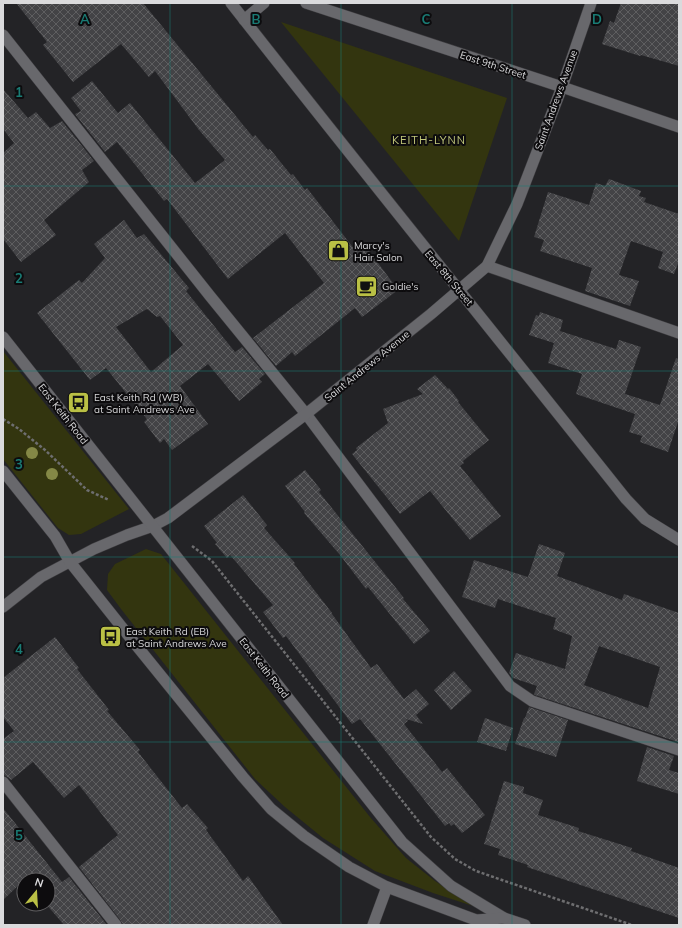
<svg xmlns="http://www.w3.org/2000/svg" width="682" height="928" font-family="Mulish,sans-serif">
	<defs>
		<pattern id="building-cross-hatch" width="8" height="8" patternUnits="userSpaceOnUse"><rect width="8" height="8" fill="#434346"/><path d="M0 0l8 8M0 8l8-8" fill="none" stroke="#5e5e60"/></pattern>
	</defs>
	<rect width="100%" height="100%" fill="#232326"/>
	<!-- green -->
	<g fill="#33350f">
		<path d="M281,22l226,76 -48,143z"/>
		<path d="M3,351l126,158 -48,25 -12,1 -11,-7 -55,-69z"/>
		<path d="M146,549l15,5 209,263 36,41 29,23 38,25 -40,-13 -58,-22 -52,-33 -38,-31 -30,-28 -134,-170 -14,-19 1,-16 7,-10z"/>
	</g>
	<!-- building -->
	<g fill="url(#building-cross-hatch)" fill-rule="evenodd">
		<path d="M16,3h127l110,134 2,-2 13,15 2,-1 21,26 2,-1 12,16 2,-2 48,62 9,-6 34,46 -36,27 -7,-9 -60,48 -3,-4 -16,14 -23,-28 71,-55 -39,-50 -57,46 -61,-80 -3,2 -47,-59 -12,10 -30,-38 6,-3 -10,-13 21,-17 26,32 12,-10 65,80 30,-23 -26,-30 -44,-59 -6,6 -28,-33 -48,38 -30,-37 4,-3z"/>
		<path d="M621,3h58v63l-38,-11 -1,1 -38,-12 8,-23 4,2z"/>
		<path d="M3,89l25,29 8,-6 14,16 12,-7 32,40 -12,9 7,12 -45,38 12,15 -35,27 -18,-23v-86l11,-10 -11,-14z"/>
		<path d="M609,179l32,12 -2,5 7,2 -2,4 35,12v47l-5,13 -16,-6 5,-16 -32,-11 -12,34 20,6 -9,25 -45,-15 7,-23 -52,-17 4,-11 -10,-3 14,-45 41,13 7,-22 9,3z"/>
		<path d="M124,220l13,18 7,-4 45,54 -3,3 49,61 7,-5 23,27 -6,5 3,3 -23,19 -31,-37 -28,22 28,38 -36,26 -8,-11 -4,4 -16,-21 3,-3 -41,-51 -16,12 -53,-67 42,-33 3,3 23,-25 -11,-14zM147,309l10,8 3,-1 23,29 -32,27 -35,-45z"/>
		<path d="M540,312l23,8 -3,11 56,18 3,-9 22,7 -16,47 35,11 16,-47 3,1v60l-11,33 -28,-10 2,-6 -13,-4 6,-18 -59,-20 6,-20 -34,-11 6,-20 -25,-8 7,-20 3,1z"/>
		<path d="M435,375l13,14 1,-1 10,13 -1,1 31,38 -26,21 1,2 -4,3 41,50 -31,24 -40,-49 -30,23 -48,-60 5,-4 -1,-2 32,-25 -5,-14 40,-15 -6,-5z"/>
		<path d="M305,470l16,20 -2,2 85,106 -1,1 27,32 -16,13 -46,-57 -2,2 -26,-34 -36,-42 1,-1 -20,-26z"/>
		<path d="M243,495l24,30 -3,3 31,35 -1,1 38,49v1l39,54 6,-4 27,35 12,-10 13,15 -13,11 7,9 -17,-5 2,2 -4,3 38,48 5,-4 38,47 -23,18 -8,-9 -3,2 -2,-3 -4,3 -85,-107 -8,5 -66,-88 -3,2 -20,-26 10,-7 -43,-50 -3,3 -12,-14 2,-1 -13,-17z"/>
		<path d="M539,544l26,9 -8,23 65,24 2,-6 55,19v125l-1,4 -143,-47 -1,-1 3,-8 -24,-8 -4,-5 7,-20 49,16 7,-33 -19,-7 3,-11 -58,-19 -3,9 -33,-11 12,-37 54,17zM599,646l61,21 -12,41 -64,-23z"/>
		<path d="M55,637l24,31 -2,1 32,41 -2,1 33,39 -2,2 44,56 5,-4 21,24 -2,2 37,51 5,-5 35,49h-160l-2,-4 -42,-54 39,-32 -39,-50 -15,13 -31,-36 -22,18 -5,-4 -3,-1v-36l11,-8 -11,-14v-39z"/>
		<path d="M454,671l18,20 -21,19 -17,-20z"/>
		<path d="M529,707l39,13 -12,37 -41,-13 9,-26h1z"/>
		<path d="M485,718l28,10 -7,23 -29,-9z"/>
		<path d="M647,747l27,9 -5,14 10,3v21l-42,-13z"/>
		<path d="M504,781l20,6 -1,6 20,7 -5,15 41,13 -1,3 54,17 -1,3 48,17v50l-152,-51 1,-2 -30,-10 2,-6 -16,-5z"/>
		<path d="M3,808l59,74 7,-5 38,48h-43l-18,-21h2v-24h-22l-1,-1 -22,21z"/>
	</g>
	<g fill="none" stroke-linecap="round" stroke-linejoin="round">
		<defs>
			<g id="service">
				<path d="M3,35l207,261 96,118 204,272 22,15 147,49"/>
				<path d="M487,266l192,67"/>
				<path d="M3,782l113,143"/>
			</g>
			<g id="minor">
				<path d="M231,3c130,166 263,330 395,496l19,20 34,21"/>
				<path d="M306,3l256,84 117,40"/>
				<path d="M244,20l20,-17"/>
				<path d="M3,607l38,-30 53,-28 33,-14 26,-9 15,-8 138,-104 125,-100 56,-48 30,-62 45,-117 29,-84"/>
				<path d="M373,925l14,-38"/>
			</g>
			<g id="tertiary">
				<path d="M3,337l399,505 49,44 53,32 21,7"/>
				<path d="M3,471l52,65 15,26 66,83 107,132 28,32 33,27 45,31 38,20 89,33 28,-2"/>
			</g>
		</defs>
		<!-- service casing -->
		<use href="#service" stroke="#3e3d40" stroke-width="12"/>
		<!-- minor casing -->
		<use href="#minor" stroke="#3e3d40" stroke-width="12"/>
		<!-- tertiary casing -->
		<use href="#tertiary" stroke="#3e3d40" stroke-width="12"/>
		<!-- path -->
		<g stroke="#6e6e70" stroke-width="2.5" stroke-dasharray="3 2" stroke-linecap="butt">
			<path d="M3,419l16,10 26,21 42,40 22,10"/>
			<path d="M192,546l20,15 219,276 24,22 21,12 156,54"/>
		</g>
		<!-- service -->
		<use href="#service" stroke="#68686c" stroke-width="11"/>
		<!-- minor -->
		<use href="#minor" stroke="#68686c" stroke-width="11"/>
		<!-- tertiary -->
		<use href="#tertiary" stroke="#68686c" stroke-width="11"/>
	</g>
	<!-- trees -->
	<g fill="#848846">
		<circle cx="32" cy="453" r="6"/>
		<circle cx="52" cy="474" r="6"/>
	</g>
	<!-- grid -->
	<path fill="none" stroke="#197b74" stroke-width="1" stroke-opacity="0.55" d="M170,3v922M341,3v922M512,3v922M3,186h676M3,371h676M3,557h676M3,742h676"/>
	<!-- icons -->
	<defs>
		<symbol id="shop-square" viewBox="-11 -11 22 22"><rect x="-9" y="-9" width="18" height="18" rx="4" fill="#bac045" stroke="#0d0c0e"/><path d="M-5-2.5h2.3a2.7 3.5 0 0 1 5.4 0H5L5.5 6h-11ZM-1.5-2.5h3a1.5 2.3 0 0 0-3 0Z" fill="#111"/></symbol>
		<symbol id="cafe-square" viewBox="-11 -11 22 22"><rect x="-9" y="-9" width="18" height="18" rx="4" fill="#bac045" stroke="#0d0c0e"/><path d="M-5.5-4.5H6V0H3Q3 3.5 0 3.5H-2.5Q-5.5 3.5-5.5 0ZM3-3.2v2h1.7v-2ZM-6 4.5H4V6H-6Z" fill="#111"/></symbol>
		<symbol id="bus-square" viewBox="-11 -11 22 22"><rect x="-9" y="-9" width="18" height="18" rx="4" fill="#bac045" stroke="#0d0c0e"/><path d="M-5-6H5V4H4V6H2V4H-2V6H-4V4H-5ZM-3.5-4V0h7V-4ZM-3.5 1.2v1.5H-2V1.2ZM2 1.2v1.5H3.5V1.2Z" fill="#111"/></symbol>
	</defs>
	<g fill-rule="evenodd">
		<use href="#shop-square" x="326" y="238" width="25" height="25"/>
		<use href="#cafe-square" x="354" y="274" width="25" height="25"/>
		<use href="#bus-square" x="66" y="390" width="25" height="25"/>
		<use href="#bus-square" x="98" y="624" width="25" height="25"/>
	</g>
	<g text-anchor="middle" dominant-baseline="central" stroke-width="4" stroke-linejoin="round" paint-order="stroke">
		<!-- street labels -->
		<g font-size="10" fill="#dadadc" stroke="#0d0c0e">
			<text transform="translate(493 65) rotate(18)">East 9th Street</text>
			<text transform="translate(556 100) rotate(-70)">Saint Andrews Avenue</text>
			<text transform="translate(449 278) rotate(50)">East 8th Street</text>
			<text transform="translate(367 366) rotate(-39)">Saint Andrews Avenue</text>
			<text transform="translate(63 414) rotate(52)">East Keith Road</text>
			<text transform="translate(264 668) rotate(52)">East Keith Road</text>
		</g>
		<!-- poi labels -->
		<g font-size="10" fill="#dadadc" stroke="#0d0c0e" text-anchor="start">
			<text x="354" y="245">Marcy's<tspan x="354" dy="12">Hair Salon</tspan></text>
			<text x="382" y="286">Goldie's</text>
			<text x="94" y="397">East Keith Rd (WB)<tspan x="94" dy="12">at Saint Andrews Ave</tspan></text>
			<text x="126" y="631">East Keith Rd (EB)<tspan x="126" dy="12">at Saint Andrews Ave</tspan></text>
		</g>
		<!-- neighbourhood labels -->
		<g font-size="11" letter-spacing="1" fill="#c4ca7c" stroke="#0d0c0e">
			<text x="429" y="140">KEITH-LYNN</text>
		</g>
	</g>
	<g font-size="13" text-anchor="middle" font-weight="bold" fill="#197b74" stroke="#0d0c0e" stroke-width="4" stroke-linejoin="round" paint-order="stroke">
		<text x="85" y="24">A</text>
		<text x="256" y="24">B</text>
		<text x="426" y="24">C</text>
		<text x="597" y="24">D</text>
		<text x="19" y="97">1</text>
		<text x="19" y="283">2</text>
		<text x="19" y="469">3</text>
		<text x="19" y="654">4</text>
		<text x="19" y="840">5</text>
	</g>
	<!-- border -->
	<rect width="682" height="928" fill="none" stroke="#dadadc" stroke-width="8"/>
	<!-- north arrow -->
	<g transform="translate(36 892) rotate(18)"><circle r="19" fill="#0d0c0e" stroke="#5f5e60"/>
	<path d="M0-3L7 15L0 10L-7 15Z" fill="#bac045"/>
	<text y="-6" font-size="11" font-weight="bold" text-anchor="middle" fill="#dadadc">N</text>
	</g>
</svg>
